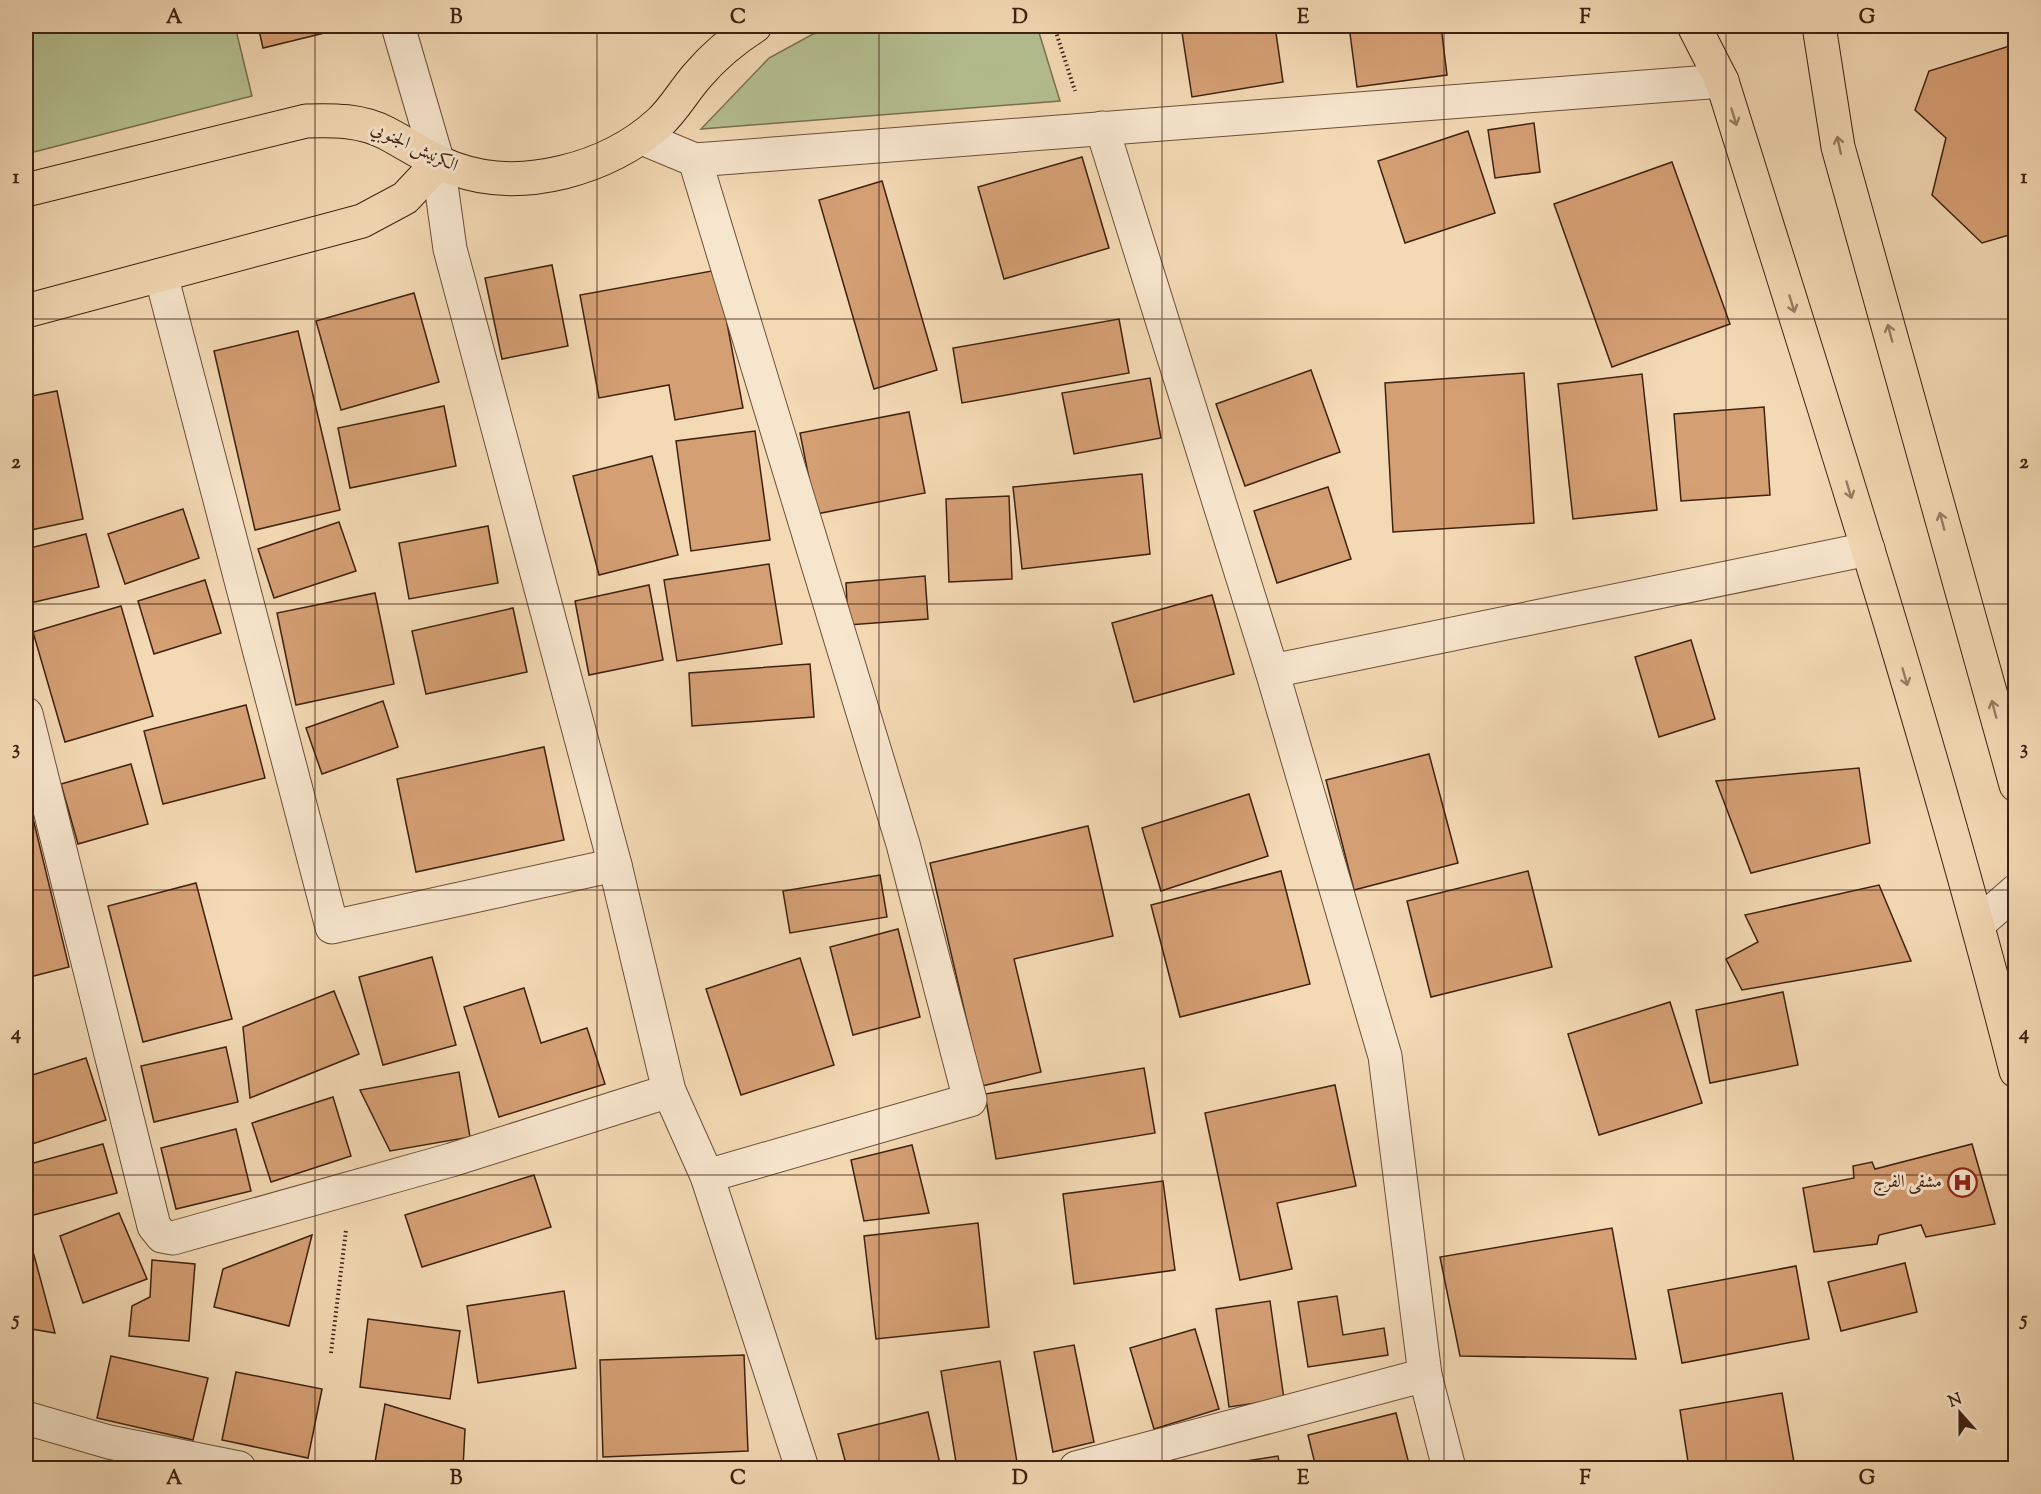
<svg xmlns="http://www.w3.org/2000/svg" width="2041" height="1494" font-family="'Sorts Mill Goudy',Amiri,serif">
	<rect width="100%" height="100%" fill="#f3d9b4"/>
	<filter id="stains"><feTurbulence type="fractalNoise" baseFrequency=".00333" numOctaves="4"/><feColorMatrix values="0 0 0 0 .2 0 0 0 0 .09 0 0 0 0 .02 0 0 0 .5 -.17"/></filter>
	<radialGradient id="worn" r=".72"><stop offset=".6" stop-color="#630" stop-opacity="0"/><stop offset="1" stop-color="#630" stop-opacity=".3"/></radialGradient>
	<!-- green -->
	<g fill="#b5c091" stroke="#7a7050" stroke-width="1.5">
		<path d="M26,26h209l17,70 -226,58z"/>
		<path d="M851,26h186l23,75 -359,28 68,-71 44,-24z"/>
	</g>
	<!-- building -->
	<g fill="#d59f74" stroke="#3f2110" stroke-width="1.5">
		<path d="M258,26h95l-90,22z"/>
		<path d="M1181,26h94l8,56 -91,15z"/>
		<path d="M1349,26h92l6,49 -90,12z"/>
		<path d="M2016,44v189l-34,10 -50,-48 14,-57 -31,-28 14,-39z"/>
		<path d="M1534,123l6,49 -45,6 -7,-48z"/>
		<path d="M1468,131l27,82 -90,30 -27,-82z"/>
		<path d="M1082,157l27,91 -105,31 -26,-92z"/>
		<path d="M1672,162l58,162 -118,43 -58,-163z"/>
		<path d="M882,181l55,189 -63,19 -55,-189z"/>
		<path d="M552,265l16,81 -66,13 -17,-81z"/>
		<path d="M717,270l26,138 -68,12 -6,-35 -70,13 -19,-103z"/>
		<path d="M414,293l25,89 -98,28 -25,-89z"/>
		<path d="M1119,319l10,54 -167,30 -9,-55z"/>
		<path d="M298,331l42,179 -85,20 -41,-179z"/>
		<path d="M1311,370l29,82 -95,34 -29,-82z"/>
		<path d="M1524,373l10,150 -141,9 -8,-149z"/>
		<path d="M1642,374l15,136 -84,9 -15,-135z"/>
		<path d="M1150,378l11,60 -87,16 -12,-61z"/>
		<path d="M57,391l26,128 -57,12v-134z"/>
		<path d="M444,406l12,60 -106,22 -12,-60z"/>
		<path d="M1764,407l6,88 -89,6 -7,-87z"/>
		<path d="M909,412l16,81 -109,21 -16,-81z"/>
		<path d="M755,431l15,109 -79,11 -15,-110z"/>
		<path d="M652,456l26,99 -79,20 -26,-99z"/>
		<path d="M1142,474l8,80 -128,15 -9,-82z"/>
		<path d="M1328,487l23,72 -74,24 -23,-72z"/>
		<path d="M1009,496l3,83 -63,3 -3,-83z"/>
		<path d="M183,509l16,49 -74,26 -17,-50z"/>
		<path d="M339,522l17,49 -82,27 -16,-49z"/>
		<path d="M488,526l10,57 -89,16 -10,-56z"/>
		<path d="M86,534l13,53 -73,17v-55z"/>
		<path d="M769,564l13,80 -105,17 -13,-81z"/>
		<path d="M925,576l3,43 -80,6 -2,-42z"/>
		<path d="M205,580l16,53 -67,21 -16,-53z"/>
		<path d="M649,585l14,75 -74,15 -14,-74z"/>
		<path d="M375,593l19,91 -98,21 -19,-92z"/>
		<path d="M1212,595l22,79 -100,28 -22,-79z"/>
		<path d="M121,606l32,110 -88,26 -32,-110z"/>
		<path d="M513,608l14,64 -101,22 -14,-63z"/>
		<path d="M1691,640l24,79 -56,18 -24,-80z"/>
		<path d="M810,664l4,53 -122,9 -3,-53z"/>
		<path d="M383,701l15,46 -76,27 -16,-46z"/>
		<path d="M246,705l19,73 -102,26 -19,-73z"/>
		<path d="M544,747l20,93 -148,32 -19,-93z"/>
		<path d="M1429,754l29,109 -104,27 -28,-110z"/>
		<path d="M131,764l17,60 -70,20 -17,-60z"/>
		<path d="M1859,768l11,75 -119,30 -35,-92z"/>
		<path d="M1249,794l19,62 -107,35 -19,-63z"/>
		<path d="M29,802l40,165 -43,11v-175z"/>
		<path d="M1088,826l25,110 -99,23 27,113 -59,14 -52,-223z"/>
		<path d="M1281,871l29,113 -130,33 -29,-112z"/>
		<path d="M1528,871l24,96 -121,30 -24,-96z"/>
		<path d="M880,875l7,42 -97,16 -7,-42z"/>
		<path d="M196,883l36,136 -89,23 -35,-136z"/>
		<path d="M1879,885l32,76 -169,29 -16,-31 32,-17 -13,-27z"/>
		<path d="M898,929l22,88 -67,18 -23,-88z"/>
		<path d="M432,957l24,88 -73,20 -24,-88z"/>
		<path d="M800,958l34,107 -93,30 -35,-106z"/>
		<path d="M524,988l17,55 46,-15 18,56 -106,33 -35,-110z"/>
		<path d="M334,991l25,63 -109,44 -7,-71z"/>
		<path d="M1783,992l15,73 -88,18 -14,-73z"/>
		<path d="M1670,1002l32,101 -103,32 -31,-101z"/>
		<path d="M226,1047l12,55 -84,20 -13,-56z"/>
		<path d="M86,1058l20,62 -80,26v-69z"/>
		<path d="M1144,1068l11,65 -159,26 -11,-65z"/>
		<path d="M459,1072l11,65 -80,14 -30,-61z"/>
		<path d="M1335,1085l21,101 -79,17 15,66 -52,11 -35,-167z"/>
		<path d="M333,1097l18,59 -80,26 -19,-59z"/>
		<path d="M236,1129l15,62 -75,18 -15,-61z"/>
		<path d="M103,1144l14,49 -91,24v-52z"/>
		<path d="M1972,1144l23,80 -69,13 -5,-12 -42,10 -2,9 -63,8 -11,-64 51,-10 -1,-12 19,-4 3,7z"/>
		<path d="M912,1145l17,68 -65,8 -13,-61z"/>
		<path d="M534,1175l17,52 -129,40 -17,-52z"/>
		<path d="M1163,1181l12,89 -101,14 -11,-90z"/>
		<path d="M119,1213l28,66 -64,24 -23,-67z"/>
		<path d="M978,1223l11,104 -113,12 -12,-103z"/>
		<path d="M1612,1228l24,131 -176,-3 -20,-99z"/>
		<path d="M28,1233l27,100 -29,-5v-93z"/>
		<path d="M312,1235l-23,91 -75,-19 9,-38z"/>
		<path d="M152,1260l43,4 -6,77 -60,-5 3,-30 18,-9z"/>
		<path d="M1905,1263l12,49 -76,19 -13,-49z"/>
		<path d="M1796,1266l13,73 -127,24 -14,-73z"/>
		<path d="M564,1291l12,77 -98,15 -11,-77z"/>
		<path d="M1337,1296l6,39 41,-7 4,27 -80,12 -10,-65z"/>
		<path d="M1270,1301l14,98 -55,8 -13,-98z"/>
		<path d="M368,1319l92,12 -10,68 -90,-12z"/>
		<path d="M1195,1329l24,80 -65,20 -24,-81z"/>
		<path d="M1074,1345l20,97 -41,10 -19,-100z"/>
		<path d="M744,1355l4,96 -145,6 -3,-97z"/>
		<path d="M111,1356l97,22 -15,62 -96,-22z"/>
		<path d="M1000,1361l18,107h-61l-16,-97z"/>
		<path d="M236,1372l86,17 -14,69 -86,-18z"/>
		<path d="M1782,1393l13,75h-106l-9,-58z"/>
		<path d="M385,1404l80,25 -2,39h-89z"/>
		<path d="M928,1412l13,56h-94l-9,-34z"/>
		<path d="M1396,1413l14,55h-94l-8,-33z"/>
		<path d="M1278,1456l2,12h-79z"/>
		<path d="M555,1461l47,7h-49z"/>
	</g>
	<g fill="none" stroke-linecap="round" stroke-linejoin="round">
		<defs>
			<g id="minor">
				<path d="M398,26l40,137 12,86 165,616 54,226 38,85 95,292"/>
				<path d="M1102,128l170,543 113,385 40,319 24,93"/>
				<path d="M642,138l53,22 1027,-79"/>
				<path d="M695,160l208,684 67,256 -263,76"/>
				<path d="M161,275l171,652 283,-62"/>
				<path d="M1272,671l596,-122"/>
				<path d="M26,714l128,512 8,10 11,2 278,-78 218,-69"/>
				<path d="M1978,924l38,-33"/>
				<path d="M26,1418l83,24 130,26"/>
				<path d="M1076,1468l349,-93"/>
			</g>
			<g id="major">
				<path d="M1694,26l28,55c102,328 209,656 294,990"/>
				<path d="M1819,26l19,121 178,638"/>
				<path d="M26,190l280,-69c28,-1 55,-1 80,12 23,12 44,27 69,36 66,24 154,0 205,-47 14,-13 24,-31 37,-46 17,-20 36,-36 58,-50"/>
				<path d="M26,311l336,-90 43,-23 33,-35"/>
			</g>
		</defs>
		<!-- minor casing -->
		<use href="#minor" stroke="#6c4f39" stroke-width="35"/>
		<!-- major casing -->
		<use href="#major" stroke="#3f2110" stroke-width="35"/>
		<!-- path -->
		<g stroke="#3f2110" stroke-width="4" stroke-dasharray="1.5 3" stroke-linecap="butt">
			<path d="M1054,26l21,65"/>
			<path d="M331,1353l15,-123"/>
		</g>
		<!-- minor -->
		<use href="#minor" stroke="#f7e6ce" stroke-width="33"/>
		<!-- major -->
		<use href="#major" stroke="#f3d9b4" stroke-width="33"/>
	</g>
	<!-- one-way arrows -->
	<defs><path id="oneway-shaft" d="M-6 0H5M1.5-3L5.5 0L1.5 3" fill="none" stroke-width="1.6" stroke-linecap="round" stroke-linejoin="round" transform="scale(1.5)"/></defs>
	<g stroke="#997d62">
		<use href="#oneway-shaft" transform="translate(1734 117) rotate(73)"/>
		<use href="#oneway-shaft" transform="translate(1839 145) rotate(-102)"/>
		<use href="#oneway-shaft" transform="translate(1792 304) rotate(73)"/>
		<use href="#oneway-shaft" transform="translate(1890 333) rotate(-105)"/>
		<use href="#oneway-shaft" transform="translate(1849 490) rotate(73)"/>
		<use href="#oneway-shaft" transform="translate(1942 521) rotate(-105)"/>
		<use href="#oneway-shaft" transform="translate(1905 677) rotate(74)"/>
		<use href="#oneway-shaft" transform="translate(1994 709) rotate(-105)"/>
	</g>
	<!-- grid -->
	<path fill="none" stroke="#3f2110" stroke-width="1.5" stroke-opacity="0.55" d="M315,26v1442M597,26v1442M879,26v1442M1162,26v1442M1444,26v1442M1726,26v1442M26,319h1990M26,604h1990M26,890h1990M26,1175h1990"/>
	<!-- icons -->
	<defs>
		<symbol id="hospital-ring" viewBox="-11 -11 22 22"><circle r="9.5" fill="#f7e6ce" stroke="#8f2418" stroke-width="1.5"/><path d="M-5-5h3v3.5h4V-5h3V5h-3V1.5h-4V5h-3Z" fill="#8f2418"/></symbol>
	</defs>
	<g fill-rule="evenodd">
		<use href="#hospital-ring" x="1946" y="1166" width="33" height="33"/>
	</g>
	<g text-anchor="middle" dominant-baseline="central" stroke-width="6" stroke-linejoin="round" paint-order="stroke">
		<!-- street labels -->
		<g font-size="18" fill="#3f2110" stroke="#f7e6ce">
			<text transform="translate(414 148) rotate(25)">الكرنيش الجنوبي</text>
		</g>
		<!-- poi labels -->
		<g font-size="18" fill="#3f2110" stroke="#f7e6ce" text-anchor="end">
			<text x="1942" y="1183">مشفى الفرج</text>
		</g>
	</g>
	<!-- margin -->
	<rect width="2041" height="1494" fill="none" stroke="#f3d9b4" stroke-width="66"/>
	<!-- north arrow -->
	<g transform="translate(1960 1413) rotate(339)" stroke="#f7e6ce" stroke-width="4.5" paint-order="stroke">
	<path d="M0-4.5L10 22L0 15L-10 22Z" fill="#3f2110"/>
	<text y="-9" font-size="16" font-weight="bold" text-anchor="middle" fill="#3f2110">N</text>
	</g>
	<rect x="33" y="33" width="1975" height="1428" fill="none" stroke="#3f2110" stroke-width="2"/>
	<g font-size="20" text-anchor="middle" font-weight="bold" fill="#3f2110">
		<text x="174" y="23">A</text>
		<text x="456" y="23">B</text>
		<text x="738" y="23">C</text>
		<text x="1020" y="23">D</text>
		<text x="1303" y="23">E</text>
		<text x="1585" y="23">F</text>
		<text x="1867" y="23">G</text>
		<text x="16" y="183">1</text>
		<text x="2024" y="183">1</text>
		<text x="16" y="468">2</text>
		<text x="2024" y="468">2</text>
		<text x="16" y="754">3</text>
		<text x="2024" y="754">3</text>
		<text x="16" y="1039">4</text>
		<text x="2024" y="1039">4</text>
		<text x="16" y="1325">5</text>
		<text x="2024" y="1325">5</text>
		<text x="174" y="1484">A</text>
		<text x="456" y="1484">B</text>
		<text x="738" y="1484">C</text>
		<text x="1020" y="1484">D</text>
		<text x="1303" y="1484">E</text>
		<text x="1585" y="1484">F</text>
		<text x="1867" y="1484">G</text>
	</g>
	<rect width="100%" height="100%" filter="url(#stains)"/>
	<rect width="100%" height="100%" fill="url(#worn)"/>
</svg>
